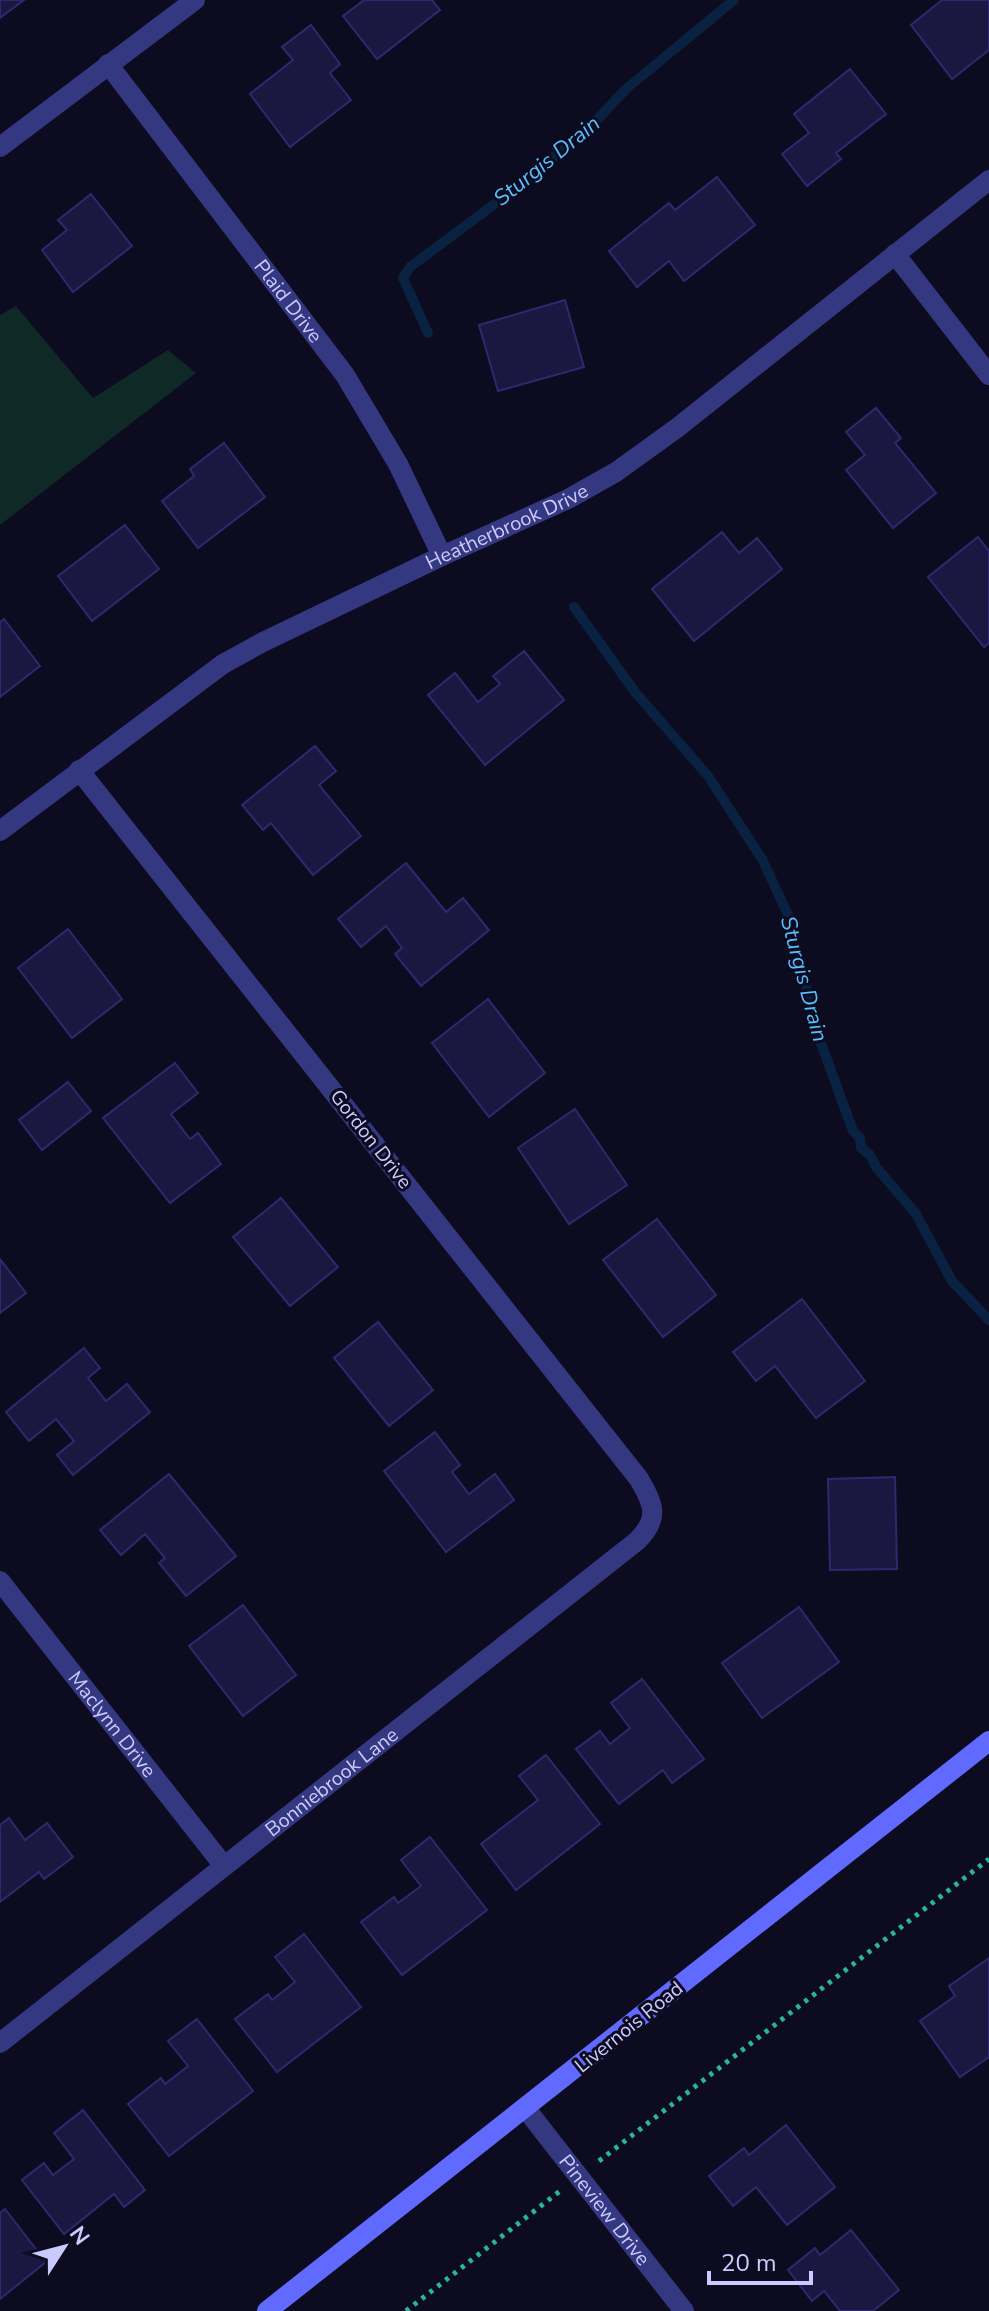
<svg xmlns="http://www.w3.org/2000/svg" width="989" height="2311" font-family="'Nunito Sans',sans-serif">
	<rect width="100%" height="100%" fill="#0d0b1f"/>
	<!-- green -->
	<path fill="#0e2926" d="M16,306l77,92 75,-48 28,23 -196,152v-210z"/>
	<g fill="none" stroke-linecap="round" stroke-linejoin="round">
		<!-- stream -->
		<g stroke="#092241" stroke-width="10">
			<path d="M428,333l-25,-55 7,-11 122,-91 60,-51 34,-36 108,-89"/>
			<path d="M574,607l61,85 73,84 54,83 28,60 27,113 36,99 7,7 1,10 9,7 6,12 40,47 36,67 37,39"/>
		</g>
	</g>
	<!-- building -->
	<g fill="#1c1741" stroke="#30286e" stroke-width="2">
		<path d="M0,0h24l-24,18z"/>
		<path d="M364,0h68l8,10 -63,49 -34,-43z"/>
		<path d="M942,0h47v50l-37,29 -41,-54z"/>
		<path d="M311,25l29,39 -10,9 21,27 -61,47 -40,-53 43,-34 -11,-13z"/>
		<path d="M850,69l36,45 -50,39 5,6 -34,27 -25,-32 27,-21 -15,-19z"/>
		<path d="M717,177l38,48 -71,56 -15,-20 -32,26 -28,-36 60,-48 6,7z"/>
		<path d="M91,194l41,52 -59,46 -31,-42 25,-20 -9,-10z"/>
		<path d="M565,300l19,67 -86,24 -19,-66z"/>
		<path d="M876,408l25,30 -6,5 41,50 -43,35 -47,-58 19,-15 -19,-23z"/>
		<path d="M224,443l41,54 -67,51 -36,-47 32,-25 -4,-7z"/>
		<path d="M125,525l34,44 -67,52 -34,-45z"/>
		<path d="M722,532l17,21 18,-15 25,31 -88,72 -42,-52z"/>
		<path d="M978,537l11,14v92l-5,4 -56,-70z"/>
		<path d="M4,619l36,47 -40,31v-75z"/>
		<path d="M524,651l40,49 -79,65 -57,-70 27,-22 23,29 22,-18 -7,-8z"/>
		<path d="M315,746l21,25 -17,14 42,51 -48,39 -42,-52 -8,7 -21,-25z"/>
		<path d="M406,863l40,49 17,-14 26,32 -68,56 -26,-32 7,-6 -16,-22 -25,21 -23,-28z"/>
		<path d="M68,929l54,70 -50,39 -54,-70z"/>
		<path d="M488,999l57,74 -56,44 -57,-74z"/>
		<path d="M175,1063l23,30 -27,21 19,25 8,-6 23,31 -51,39 -67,-85z"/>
		<path d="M68,1082l23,29 -49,39 -23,-30z"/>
		<path d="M575,1109l52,76 -58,39 -51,-76z"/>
		<path d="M281,1198l57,69 -48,39 -57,-69z"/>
		<path d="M657,1219l59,76 -53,42 -60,-77z"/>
		<path d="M0,1259l26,34 -26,20z"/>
		<path d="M802,1299l63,82 -49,37 -41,-52 -19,15 -23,-29z"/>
		<path d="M378,1322l55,68 -44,36 -55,-68z"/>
		<path d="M84,1348l16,20 -12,10 18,23 21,-17 23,28 -77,63 -16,-20 17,-14 -18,-22 -27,22 -23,-29z"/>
		<path d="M435,1432l25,33 -8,7 17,22 26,-20 19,26 -68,52 -62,-81z"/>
		<path d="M169,1474l67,82 -50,40 -27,-33 6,-5 -20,-24 -24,21 -21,-25z"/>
		<path d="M895,1477l2,92 -67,1 -2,-91z"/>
		<path d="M243,1605l53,70 -53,41 -54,-70z"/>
		<path d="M799,1607l40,55 -77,56 -40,-55z"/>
		<path d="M642,1679l62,80 -32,24 -9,-13 -44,34 -43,-55 24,-18 10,13 20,-16 -19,-25z"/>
		<path d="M546,1755l54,69 -84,66 -35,-46 57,-44 -19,-24z"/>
		<path d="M9,1818l16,22 22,-17 26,34 -29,22 -5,-7 -39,30v-77z"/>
		<path d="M430,1837l57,73 -85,65 -41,-53 33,-25 4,6 23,-17 -20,-26z"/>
		<path d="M304,1934l57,73 -84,65 -42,-53 33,-25 4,6 23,-18 -20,-25z"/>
		<path d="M989,1958v99l-29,20 -40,-56 35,-25 -6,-10z"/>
		<path d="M197,2019l56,72 -84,65 -41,-52 33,-26 4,6 23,-18 -20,-25z"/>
		<path d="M83,2110l62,80 -21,17 -10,-13 -50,40 -42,-54 22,-17 9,12 21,-16 -20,-26z"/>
		<path d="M786,2125l49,62 -48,38 -31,-38 -23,19 -24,-30 35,-28 5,7z"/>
		<path d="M5,2209l41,53 -46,37v-86z"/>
		<path d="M851,2230l48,60 -26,21h-33l-16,-20 -12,10 -24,-31 27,-22 5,7z"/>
	</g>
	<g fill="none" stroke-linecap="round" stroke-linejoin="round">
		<!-- path -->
		<g stroke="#28b5a0" stroke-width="5" stroke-dasharray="4 6" stroke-linecap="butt">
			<path d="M599,2161l390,-302"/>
			<path d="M406,2311l154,-120"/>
		</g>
		<!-- street -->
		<g stroke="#343880" stroke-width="20">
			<path id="s1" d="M108,64l237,311 53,89 44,92"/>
			<path d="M0,147l195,-147"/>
			<path d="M895,254l94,121"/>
			<path id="s2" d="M0,831l223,-167 40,-22 179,-86 126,-57 48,-27 61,-44 312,-248"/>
			<path id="s3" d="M0,1581l224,285"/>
			<path id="s4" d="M0,2043l637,-502c23,-23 17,-36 2,-62l-560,-709"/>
			<path id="s5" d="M526,2109l158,202"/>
		</g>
		<!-- secondary -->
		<path stroke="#616aff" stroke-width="20" d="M267,2311l722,-570"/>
	</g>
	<g text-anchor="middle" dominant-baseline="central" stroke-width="6" stroke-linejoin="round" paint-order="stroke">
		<!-- street labels -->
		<g font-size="20" fill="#cbcaff" stroke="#0d0b1f">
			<text stroke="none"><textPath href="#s1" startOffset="298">Plaid Drive</textPath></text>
			<text stroke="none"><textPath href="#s2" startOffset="594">Heatherbrook Drive</textPath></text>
			<text transform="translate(371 1139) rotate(52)">Gordon Drive</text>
			<text stroke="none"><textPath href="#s3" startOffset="182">Maclynn Drive</textPath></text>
			<text stroke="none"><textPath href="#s4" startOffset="422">Bonniebrook Lane</textPath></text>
			<text transform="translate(629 2027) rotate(-39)">Livernois Road</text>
			<text stroke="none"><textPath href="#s5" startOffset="128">Pineview Drive</textPath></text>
		</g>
		<!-- water labels -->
		<g font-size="22" font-style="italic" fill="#58bfff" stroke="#0d0b1f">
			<text transform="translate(547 161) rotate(-39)">Sturgis Drain</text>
			<text transform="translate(804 979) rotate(75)">Sturgis Drain</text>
		</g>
	</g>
	<!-- north arrow -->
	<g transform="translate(64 2247) rotate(54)" stroke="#0d0b1f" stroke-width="6" paint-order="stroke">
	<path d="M0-6L14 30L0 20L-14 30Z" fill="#cbcaff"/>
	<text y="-12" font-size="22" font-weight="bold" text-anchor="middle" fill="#cbcaff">N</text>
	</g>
	<!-- scale -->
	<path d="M709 2271v12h102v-12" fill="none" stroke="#cbcaff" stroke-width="4"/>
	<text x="721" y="2271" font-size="24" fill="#cbcaff" stroke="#0d0b1f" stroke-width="6" paint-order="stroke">20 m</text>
</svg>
